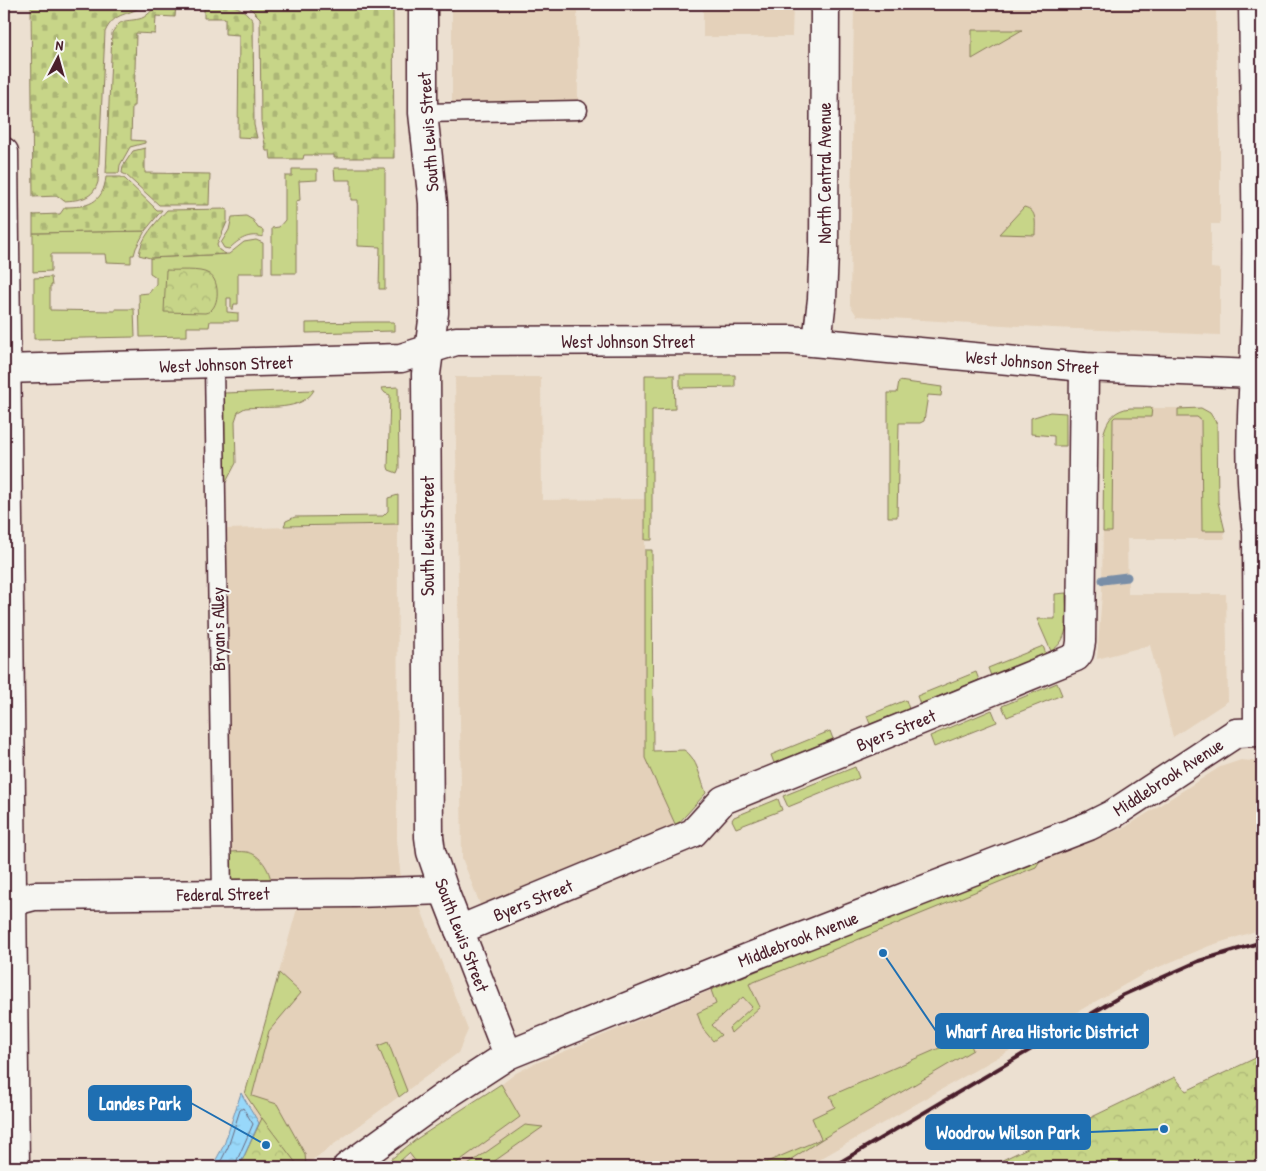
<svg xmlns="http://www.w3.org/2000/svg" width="1266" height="1171" font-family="'Patrick Hand',sans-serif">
	<defs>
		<pattern id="forest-crowns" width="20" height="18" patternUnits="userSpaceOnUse" patternTransform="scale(1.25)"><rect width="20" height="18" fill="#c7d588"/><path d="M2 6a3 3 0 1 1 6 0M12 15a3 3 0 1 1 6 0" fill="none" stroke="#acb676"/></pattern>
		<pattern id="cemetery-stones" width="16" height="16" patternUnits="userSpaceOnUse" patternTransform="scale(1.25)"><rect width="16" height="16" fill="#c7d588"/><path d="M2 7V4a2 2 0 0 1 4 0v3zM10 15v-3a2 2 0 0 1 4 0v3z" fill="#acb676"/></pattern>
		<pattern id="water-ripples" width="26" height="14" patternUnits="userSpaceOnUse" patternTransform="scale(1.25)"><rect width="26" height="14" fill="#98d8fa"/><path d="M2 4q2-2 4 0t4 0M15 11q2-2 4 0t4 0" fill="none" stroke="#84b9d6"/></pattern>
	</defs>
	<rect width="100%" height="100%" fill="#ece0d1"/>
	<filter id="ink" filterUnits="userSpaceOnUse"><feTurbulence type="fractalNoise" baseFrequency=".02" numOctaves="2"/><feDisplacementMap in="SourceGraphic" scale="10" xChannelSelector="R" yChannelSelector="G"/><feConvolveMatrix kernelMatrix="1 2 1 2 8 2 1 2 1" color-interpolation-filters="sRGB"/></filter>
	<g filter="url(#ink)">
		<!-- built -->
		<g fill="#e4d1ba">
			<path d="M452,4h125l1,100 -126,1z"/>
			<path d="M703,4h90l-1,33h-89z"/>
			<path d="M854,4h362l1,84 2,1 1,48v87h-9v44l9,1v66l-167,-7 -196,-12 -7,-11z"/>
			<path d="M455,377h86l1,123 103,-1v241l16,52 15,34 -195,81 -19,-49z"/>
			<path d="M1127,408h74l9,5 7,11 1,78 7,37h-98l1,55h98l2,107 -55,36 -23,-92 -53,14 5,-65 2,-162 8,-16 9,-6z"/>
			<path d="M398,524l-1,316 4,40 -130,2 -41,-30 -4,-323z"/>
			<path d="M1241,760l21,2v167l-53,17 -62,26 -341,195h-411l121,-94 18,-9 336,-140 173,-68 81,-28 96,-61z"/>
			<path d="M418,902l50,128 -10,23 -155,114 -41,-48 -3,4 -8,-13 1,-4 -7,-12 53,-189z"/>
		</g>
		<!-- green -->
		<g fill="#c7d588" stroke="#887a5a">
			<path d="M972,30h50l-50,29z"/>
			<path d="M334,168h51v121h-6l1,-42 -22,-1v-46h-7v-20h-16z"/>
			<path d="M292,169h25v11l-18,1 1,19 -4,1v72h-24v-45l7,-1 6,-7v-44h7z"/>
			<path d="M1024,207c14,3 11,17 11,28l-36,-1z"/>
			<path d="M246,216l7,4 5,8 5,2v7c-14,-4 -24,2 -34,12l-5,-1 -3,-5 8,-13 3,-13z"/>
			<path d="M145,231l-9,17 -2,7h-3v8l-25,-1 -1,-8h-54v17l-18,1v-39z"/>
			<path d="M256,240l7,3v30h-25v31h-4l-1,5h-2v-11h-4v14l11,1v8h-28l-1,6h-22v9l-47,1 -1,-43 10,-1 7,-9v-7l-6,-4v-15l79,-4 15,-12z"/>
			<path d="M51,277l1,9h-2v24l65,1v-2h19l1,28 -101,2v-61z"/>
			<path d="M368,322h26v9l-88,2v-10z"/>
			<path d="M645,375h29l1,34 -23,1v130h-7z"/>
			<path d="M680,375h55v12l-55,1z"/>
			<path d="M899,381l43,6 -1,9 -13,-1 -4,26 -4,2h-21l-2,94h-9v-124h9z"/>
			<path d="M398,387l1,81 -2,5 -8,-3 -1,-3 2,-72 -5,-2 -4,-5z"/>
			<path d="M314,390c-12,22 -47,16 -69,18l-7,4 -3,9 1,42 -11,21 -1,-91z"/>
			<path d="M1130,408h22l-1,9h-36l-2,2 -1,113h-9l1,-100c4,-14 11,-22 26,-24z"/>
			<path d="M1201,408l9,5 7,11 1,78 7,29h-23l-1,-111 -4,-3h-19v-8z"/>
			<path d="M1050,412l16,1v33h-12v-10l-23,-2v-16z"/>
			<path d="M398,495v29l-114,2 2,-5 9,-4 88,-1 5,-5v-13z"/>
			<path d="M645,550h7l1,201 31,-1c13,7 17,31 22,43l-30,33 -31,-68z"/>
			<path d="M1066,593c0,21 6,46 -15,58l-14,-32h18v-25z"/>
			<path d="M1043,646l3,8 -55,22 -3,-8z"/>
			<path d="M976,672l3,8 -59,24 -3,-8z"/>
			<path d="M1057,683l5,12 -55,22 -5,-11z"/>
			<path d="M906,700l3,9 -39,15 -3,-8z"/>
			<path d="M992,710l5,12 -63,25 -4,-11z"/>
			<path d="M830,731l3,8 -59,24 -3,-8z"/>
			<path d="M855,767l4,11 -71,29 -5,-11z"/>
			<path d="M778,799l4,11 -46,18 -4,-8 2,-3z"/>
			<path d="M230,852c5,0 11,-1 17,0 13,2 23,18 24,30l-40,1z"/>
			<path d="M1043,856l-7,11 -287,117 11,23 -29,26 -2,-5 23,-21 -9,-10 -31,28 9,10 -8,6 -10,-12 -6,-16 19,-9 -5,-14 159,-66z"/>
			<path d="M279,973l22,20 -32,38 -17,65 25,8 28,50 1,11 -3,2h-64l23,-48 -17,-25z"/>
			<path d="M967,1036l6,14 -151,89 -43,28h-39l20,-7 2,4 59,-25 -9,-21 23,-11 -5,-11z"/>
			<path d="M388,1042l19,49 -8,6 -21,-51z"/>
			<path d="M501,1084l19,33 -69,50h-31l-11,-14 -16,14h-12l37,-29z"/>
			<path d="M525,1125l18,2 -57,40h-21z"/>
		</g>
		<!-- forest -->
		<g fill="url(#forest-crowns)" stroke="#887a5a">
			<path d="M166,270c11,1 34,-2 43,4 12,7 11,37 -4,39l-41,-1z"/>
			<path d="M1262,1055v112h-274l187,-90 11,14z"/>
			<path d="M262,1118l37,49h-60z"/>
		</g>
		<!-- cemetery -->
		<g fill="url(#cemetery-stones)" stroke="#887a5a">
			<path d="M31,4h114c-16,13 -30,6 -40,28l-7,150c-5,17 -18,18 -34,19l-6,-5 -25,1z"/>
			<path d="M158,4h18l-1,13 -19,-1 -1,18 -19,-1 -2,73h-2l-1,34 14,1v2l-15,4 -10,18 -1,8h-13l6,-140c9,-15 12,-11 27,-14 7,-1 14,-10 19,-15z"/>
			<path d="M204,4c21,0 36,-2 49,17l1,104 3,13 -19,-1 1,-102 -14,-1v-16h-21z"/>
			<path d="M246,4h147l1,154h-60v-3h-30l-1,4h-32l-1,-8h-4l-5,-30 -1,-103z"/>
			<path d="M145,148v25l65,1 -1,31h-50l-33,-30 -4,-2 1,-7 10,-15z"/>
			<path d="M106,177h15l4,2 32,31h5l-17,21 -112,2v-18l27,-1 5,-7c22,0 38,-3 41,-30z"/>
			<path d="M227,209v13l-10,23 2,5 7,4 -76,4 -11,-3c2,-18 17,-32 28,-45z"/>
		</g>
		<!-- water -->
		<path fill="url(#water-ripples)" stroke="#798ea7" d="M241,1093l18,30 -20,44h-27l12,-22z"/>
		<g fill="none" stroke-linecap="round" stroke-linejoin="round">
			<!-- shore -->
			<path stroke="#69697e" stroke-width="1" d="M218,1167l10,-20 12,-37 3,-2 10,16 -19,43"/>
			<!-- stream -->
			<path stroke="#798ea7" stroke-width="9" d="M1103,580l24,-3"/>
			<defs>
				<g id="lane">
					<path d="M423,113l155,-3"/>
					<path d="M214,364l8,531"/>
				</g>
				<g id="street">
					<path d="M4,152l11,1015"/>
					<path d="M4,904l30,-8 321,-3 89,-3"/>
					<path d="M459,930l234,-97 30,-33 353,-143 3,-4 2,-11 3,-275"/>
				</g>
				<g id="secondary">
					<path d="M423,4v109l10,90 1,110 -8,61 3,463 2,15 15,44 62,159"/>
					<path d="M817,342l5,-43 2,-46 1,-249"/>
					<path d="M4,369l397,-11 55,-17 334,-1 294,27 170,7c-3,52 -5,107 3,158l1,200 -22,1 -123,81 -24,12 -339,131 -242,98 -63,41 -98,71"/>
				</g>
				<path id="primary" d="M1253,4c2,123 6,247 1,370l8,1"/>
			</defs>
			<!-- lane casing -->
			<use href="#lane" stroke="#4a1f2b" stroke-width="21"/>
			<!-- street casing -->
			<use href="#street" stroke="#4a1f2b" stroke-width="31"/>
			<!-- secondary casing -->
			<use href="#secondary" stroke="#4a1f2b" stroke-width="31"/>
			<!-- primary casing -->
			<use href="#primary" stroke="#4a1f2b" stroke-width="31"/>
			<!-- lane -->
			<use href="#lane" stroke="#f6f6f2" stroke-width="18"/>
			<!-- street -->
			<use href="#street" stroke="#f6f6f2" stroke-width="28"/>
			<!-- secondary -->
			<use href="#secondary" stroke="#f6f6f2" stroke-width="28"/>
			<!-- primary -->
			<use href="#primary" stroke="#f6f6f2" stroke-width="28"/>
			<!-- rail -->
			<path stroke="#4a1f2b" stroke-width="4" d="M832,1167l291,-172 76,-34 63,-19"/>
		</g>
	</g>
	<g text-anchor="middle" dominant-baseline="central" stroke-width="4" stroke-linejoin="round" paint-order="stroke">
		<!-- street labels -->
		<g font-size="18" fill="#4a1f2b" stroke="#f6f6f2">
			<text transform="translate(428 132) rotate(-94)">South Lewis Street</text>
			<text transform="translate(824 173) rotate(-90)">North Central Avenue</text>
			<text x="628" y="341">West Johnson Street</text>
			<text transform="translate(1032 362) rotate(5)">West Johnson Street</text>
			<text transform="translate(226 364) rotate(-2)">West Johnson Street</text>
			<text transform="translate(427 536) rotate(-90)">South Lewis Street</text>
			<text transform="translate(218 629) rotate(-91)">Bryan's Alley</text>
			<text transform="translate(896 730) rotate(-22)">Byers Street</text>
			<text transform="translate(1168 777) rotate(-33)">Middlebrook Avenue</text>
			<text transform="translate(223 894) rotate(-1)">Federal Street</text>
			<text transform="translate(533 900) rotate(-22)">Byers Street</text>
			<text transform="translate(462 935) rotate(69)">South Lewis Street</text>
			<text transform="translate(798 939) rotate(-21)">Middlebrook Avenue</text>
		</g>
	</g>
	<!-- callouts -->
	<path fill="none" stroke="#1f6fb2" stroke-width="2" d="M883 953L936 1031M266 1145L191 1103M1164 1129L1090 1132"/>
	<g fill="#1f6fb2" stroke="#f6f6f2" stroke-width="2">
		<circle cx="883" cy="953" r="5"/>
		<circle cx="266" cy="1145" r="5"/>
		<circle cx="1164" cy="1129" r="5"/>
	</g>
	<g fill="#1f6fb2" stroke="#1f6fb2" stroke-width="2">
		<rect x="936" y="1014" width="212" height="34" rx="5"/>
		<rect x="89" y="1086" width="102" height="34" rx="5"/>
		<rect x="926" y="1115" width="164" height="34" rx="5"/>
	</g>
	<g font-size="19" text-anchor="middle" font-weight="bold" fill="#fff">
		<text x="1042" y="1038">Wharf Area Historic District</text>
		<text x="140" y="1110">Landes Park</text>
		<text x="1008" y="1139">Woodrow Wilson Park</text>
	</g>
	<!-- margin -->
	<rect width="1266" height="1171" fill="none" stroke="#f6f6f2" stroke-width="20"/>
	<rect x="10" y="10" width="1246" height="1151" fill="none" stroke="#4a1f2b" stroke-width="2" filter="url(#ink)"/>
	<!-- north arrow -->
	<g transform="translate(58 58) rotate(6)" stroke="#f6f6f2" stroke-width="4" paint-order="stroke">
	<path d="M0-4L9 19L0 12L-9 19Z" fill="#4a1f2b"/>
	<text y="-8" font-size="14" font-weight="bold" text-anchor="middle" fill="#4a1f2b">N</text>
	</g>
</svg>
